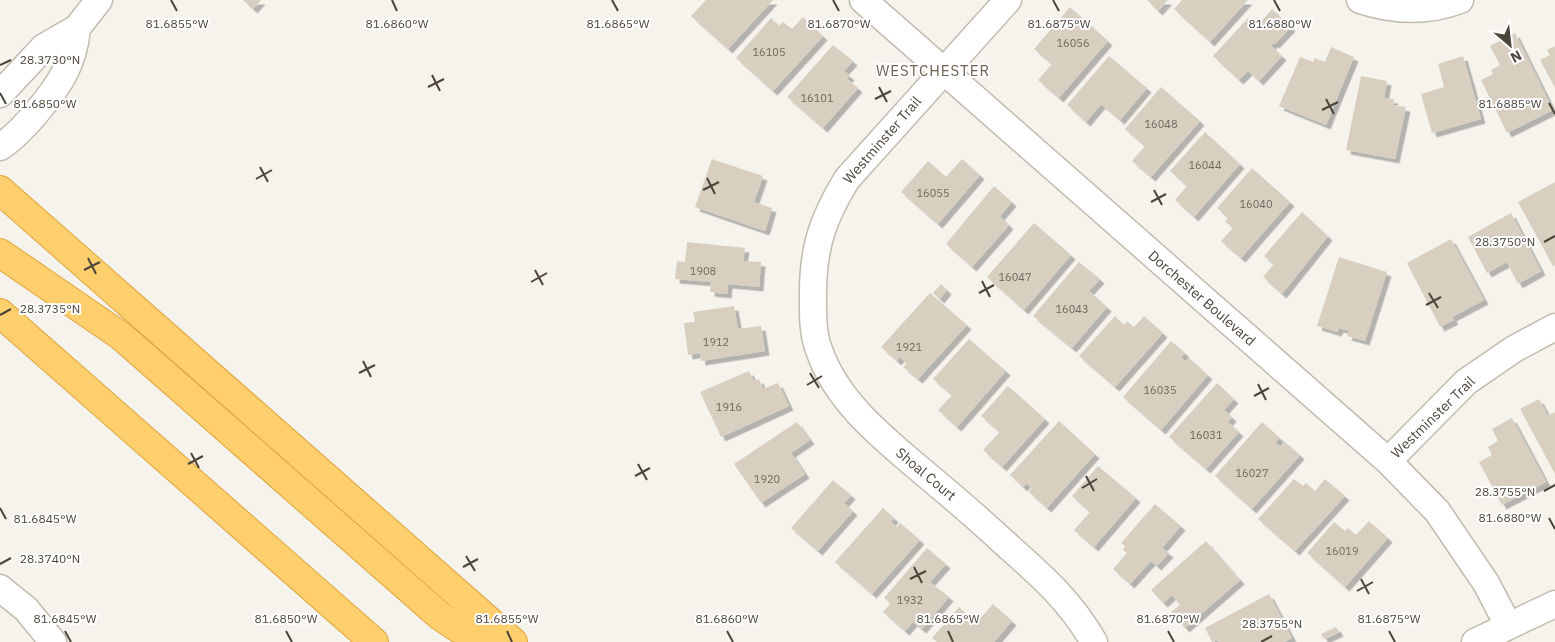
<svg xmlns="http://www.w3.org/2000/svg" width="1555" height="642" font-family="'IBM Plex Sans',sans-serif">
	<defs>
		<filter id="shadow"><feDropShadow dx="4.5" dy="4.5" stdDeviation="0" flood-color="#0004"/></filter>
	</defs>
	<rect width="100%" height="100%" fill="#f6f3ec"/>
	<!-- building -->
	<g fill="#d8cfc1" filter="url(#shadow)">
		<path d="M243,0h18l-8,9z"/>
		<path d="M706,0h67l-45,49 -37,-33z"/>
		<path d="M1147,0h21l-10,11z"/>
		<path d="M1182,0h66l-38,42 -36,-33z"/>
		<path d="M1070,7l38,34 -49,57 -21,-18 14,-16 -18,-15z"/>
		<path d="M1272,9l19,18 -16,17 -2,-1 -2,3 11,10 -23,25 -11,-10 -9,9 -26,-24 35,-38 5,4 3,-4 5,4z"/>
		<path d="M803,17l20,19 -50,55 -37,-33 35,-40 8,8 4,-4 9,7z"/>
		<path d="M1515,33l38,77 -46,23 -26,-53 12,-6 -2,-4 9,-5 -10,-19z"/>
		<path d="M833,45l20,16 -9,10 6,5 -3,3 11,9 -35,40 -36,-31z"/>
		<path d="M1555,46v42l-15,-28 10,-5 -3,-5z"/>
		<path d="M1331,47l23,10 -28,68 -47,-19 21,-49 13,5 2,-4 10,4z"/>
		<path d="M1109,56l38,32 -27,32 -19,-16 -15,18 -19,-17z"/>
		<path d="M1463,56l18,63 -49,14 -11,-39 23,-7 -6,-23z"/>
		<path d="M1361,76l26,5 -3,17 10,1 -1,6 13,2 -11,52 -49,-9z"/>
		<path d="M1161,87l39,34 -49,56 -19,-16 13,-15 -20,-17z"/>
		<path d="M1205,132l35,32 -46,53 -19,-17 12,-14 -17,-15z"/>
		<path d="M712,159l51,17 -9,26 18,6 -7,23 -70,-24z"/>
		<path d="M962,159l18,16 -42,49 -37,-32 27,-31 18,16z"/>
		<path d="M1252,168l38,34 -49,56 -20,-17 12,-13 -8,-7 3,-3 -11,-10z"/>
		<path d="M1555,182v83l-2,1 -35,-64z"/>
		<path d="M994,186l18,16 -12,14 9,9 -37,42 -26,-23z"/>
		<path d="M1302,212l26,24 -46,58 -19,-17 11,-13 -10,-8z"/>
		<path d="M1511,213l30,58 -23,13 -11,-22 -20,11 -19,-36z"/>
		<path d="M1034,223l37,32 -47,55 -37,-33z"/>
		<path d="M1451,239l33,61 -32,17 2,3 -14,7 -33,-64z"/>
		<path d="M687,242l58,6 -2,13 18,1 -2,25 -31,-3 -1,10 -17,-2 1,-10 -36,-3 2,-18 8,1z"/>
		<path d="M1339,257l48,15 -22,69 -18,-5 2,-5 -10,-3 -2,4 -20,-6z"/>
		<path d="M1079,262l21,17 -11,12 18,16 -35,41 -39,-32z"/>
		<path d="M941,284l6,6 -7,9 -7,-6z"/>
		<path d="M930,293l37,32 -49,54 -15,-12 4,-4 -7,-6 -3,4 -16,-14z"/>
		<path d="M734,306l4,23 23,-3 4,25 -64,10 -1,-8 -12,2 -4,-32 11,-1 -2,-10z"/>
		<path d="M1115,316l9,9 3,-4 7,6 10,-11 19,17 -48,54 -36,-31z"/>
		<path d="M969,339l37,32 -49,56 -19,-17 14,-15 -19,-16z"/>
		<path d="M1171,341l14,12 -4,4 5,5 3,-4 19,17 -47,55 -38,-33z"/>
		<path d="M749,371l5,10 5,-2 4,10 15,-6 11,23 -68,31 -21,-45z"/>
		<path d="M1217,383l17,16 -10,11 8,7 -4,5 11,10 -33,37 -37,-32z"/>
		<path d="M1008,386l37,33 -43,48 -19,-17 17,-18 -19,-16z"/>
		<path d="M1539,399l9,17 7,-4v62l-35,-65z"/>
		<path d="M1512,418l34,64 -44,23 -23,-43 13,-7 -4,-8 10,-6 -6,-12z"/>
		<path d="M1059,421l36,33 -48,54 -18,-16 3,-4 -6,-5 -3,4 -13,-12z"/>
		<path d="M797,422l13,18 -19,13 14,21 -44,29 -27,-39z"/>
		<path d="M1262,422l18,16 -5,5 6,4 4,-5 15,13 -48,54 -37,-33z"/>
		<path d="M1098,466l38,32 -42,49 -20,-17 16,-18 -18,-16z"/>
		<path d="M1294,479l9,7 3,-3 9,8 10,-12 20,17 -50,55 -37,-32z"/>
		<path d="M833,480l18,15 -7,8 9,8 -35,40 -27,-23z"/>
		<path d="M1155,504l26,22 -19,22 7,5 -12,13 -6,-5 -21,23 -17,-15 14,-16 -4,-3 2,-4 -4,-3z"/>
		<path d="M883,508l11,10 -3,4 6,5 3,-4 20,17 -48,54 -37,-32z"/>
		<path d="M1369,521l19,17 -43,49 -38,-34 27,-31 11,9 3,-3 8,7z"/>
		<path d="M1206,541l34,39 -55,48 -14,-16 9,-7 -8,-10 -9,8 -12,-13z"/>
		<path d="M927,548l19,16 -16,18 19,15 -27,32 -9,-7 -8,9 -22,-19 8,-9 -7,-5z"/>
		<path d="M1269,594l23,44 -8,4h-65l-1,-2 -6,2 -7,-14z"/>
		<path d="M993,604l19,17 -18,21h-57l-5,-4 27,-31 17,16z"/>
		<path d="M1336,627l3,5 -15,7 -3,-5z"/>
	</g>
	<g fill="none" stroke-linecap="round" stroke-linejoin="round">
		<defs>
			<g id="street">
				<path d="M863,0l525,461 49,50 49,72 22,42"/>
				<path d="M1008,0l-161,179c-24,39 -34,68 -34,114 0,19 -1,39 6,57 18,52 63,87 104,122 29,24 58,49 86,75 34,30 62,55 85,95"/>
				<path d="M1360,0c33,11 68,12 100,0"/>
				<path d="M0,94l44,-47 33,-19 22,-28"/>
				<path d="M0,147c14,-9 25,-21 36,-34 23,-27 38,-49 41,-85"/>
				<path d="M1388,461l78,-79 48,-33 41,-22"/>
				<path d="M0,588l26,21 27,33"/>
				<path d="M1475,642l80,-38"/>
			</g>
			<g id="highway">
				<path d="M0,190l513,452"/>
				<path d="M0,253l121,83 319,280 18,12 32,14"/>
				<path d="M0,313l374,329"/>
			</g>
		</defs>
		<!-- street casing -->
		<use href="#street" stroke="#c2bbae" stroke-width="29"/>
		<!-- highway casing -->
		<use href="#highway" stroke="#e0a43c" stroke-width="30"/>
		<!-- street -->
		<use href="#street" stroke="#fff" stroke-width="26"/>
		<!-- highway -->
		<use href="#highway" stroke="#ffcf6e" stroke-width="28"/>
	</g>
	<!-- ticks -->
	<path fill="none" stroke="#4b4439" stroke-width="2" d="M171,0l6,11M392,0l5,11M612,0l6,11M833,0l6,11M1053,0l6,11M1274,0l6,11M0,65l11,-5M432,75l8,16M428,87l16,-8M879,87l8,15M0,93l6,11M875,99l16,-8M1326,99l8,15M1549,103l6,11M1322,110l16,-8M260,167l8,15M707,178l8,16M256,179l16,-9M703,190l16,-8M1154,190l8,15M1151,202l15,-8M1544,242l11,-6M88,258l8,16M84,270l16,-8M535,270l8,15M982,281l8,16M531,282l16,-9M979,293l15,-8M1429,293l9,15M1426,305l15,-8M0,315l11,-6M363,361l8,16M359,373l16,-8M810,373l9,15M1258,384l8,16M807,385l15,-9M1254,396l15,-8M191,453l8,15M188,464l15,-8M638,464l9,16M635,476l15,-8M1086,476l8,15M1082,488l15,-9M1544,491l11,-6M0,508l6,11M1549,518l6,11M466,556l9,15M0,564l11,-6M463,567l15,-8M914,567l8,16M910,579l16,-8M1361,579l8,15M1357,591l16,-9M65,631l6,11M286,631l6,11M507,631l5,11M727,631l6,11M948,631l5,11M1168,631l6,11M1389,631l6,11M1261,642l11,-6"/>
	<g text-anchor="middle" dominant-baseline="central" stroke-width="4" stroke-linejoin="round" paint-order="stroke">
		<!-- number labels -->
		<g font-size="11" fill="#6e675b">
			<text x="1073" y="43">16056</text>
			<text x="769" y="52">16105</text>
			<text x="817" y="98">16101</text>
			<text x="1161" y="124">16048</text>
			<text x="1205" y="165">16044</text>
			<text x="933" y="193">16055</text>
			<text x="1256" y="204">16040</text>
			<text x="703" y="271">1908</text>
			<text x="1015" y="277">16047</text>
			<text x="1072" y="309">16043</text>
			<text x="716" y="342">1912</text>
			<text x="909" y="347">1921</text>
			<text x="1160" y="390">16035</text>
			<text x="729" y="407">1916</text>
			<text x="1206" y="435">16031</text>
			<text x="1252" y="473">16027</text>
			<text x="767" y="479">1920</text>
			<text x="1342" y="551">16019</text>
			<text x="910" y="600">1932</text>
		</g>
		<!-- street labels -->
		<g font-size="14" fill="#4b4439" stroke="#fff">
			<text transform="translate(882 140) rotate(-49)">Westminster Trail</text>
			<text transform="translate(1202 298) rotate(41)">Dorchester Boulevard</text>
			<text transform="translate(1433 417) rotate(-44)">Westminster Trail</text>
			<text transform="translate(926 474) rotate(40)">Shoal Court</text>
		</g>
		<!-- neighbourhood labels -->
		<g font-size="15" letter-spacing="1" fill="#6e6250" stroke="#fff">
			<text x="933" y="70">WESTCHESTER</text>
		</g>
	</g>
	<g font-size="12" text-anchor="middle" fill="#4b4439" stroke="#fff" stroke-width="4" stroke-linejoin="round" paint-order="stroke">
		<text x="177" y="28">81.6855°W</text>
		<text x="397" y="28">81.6860°W</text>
		<text x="618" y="28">81.6865°W</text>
		<text x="839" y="28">81.6870°W</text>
		<text x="1059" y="28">81.6875°W</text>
		<text x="1280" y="28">81.6880°W</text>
		<text x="50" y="64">28.3730°N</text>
		<text x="1510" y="108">81.6885°W</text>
		<text x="45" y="108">81.6850°W</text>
		<text x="1505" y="246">28.3750°N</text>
		<text x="50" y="313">28.3735°N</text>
		<text x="1505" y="496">28.3755°N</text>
		<text x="1510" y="522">81.6880°W</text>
		<text x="45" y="523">81.6845°W</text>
		<text x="50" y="563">28.3740°N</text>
		<text x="65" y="623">81.6845°W</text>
		<text x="286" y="623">81.6850°W</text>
		<text x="507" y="623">81.6855°W</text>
		<text x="727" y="623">81.6860°W</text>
		<text x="948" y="623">81.6865°W</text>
		<text x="1168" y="623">81.6870°W</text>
		<text x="1389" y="623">81.6875°W</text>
		<text x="1272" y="628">28.3755°N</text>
	</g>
	<!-- north arrow -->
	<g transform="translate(1510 45) rotate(152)" stroke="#ffffff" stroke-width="4" paint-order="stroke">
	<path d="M0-4L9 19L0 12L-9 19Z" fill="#4b4439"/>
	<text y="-8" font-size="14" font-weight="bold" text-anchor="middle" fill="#4b4439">N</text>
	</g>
</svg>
